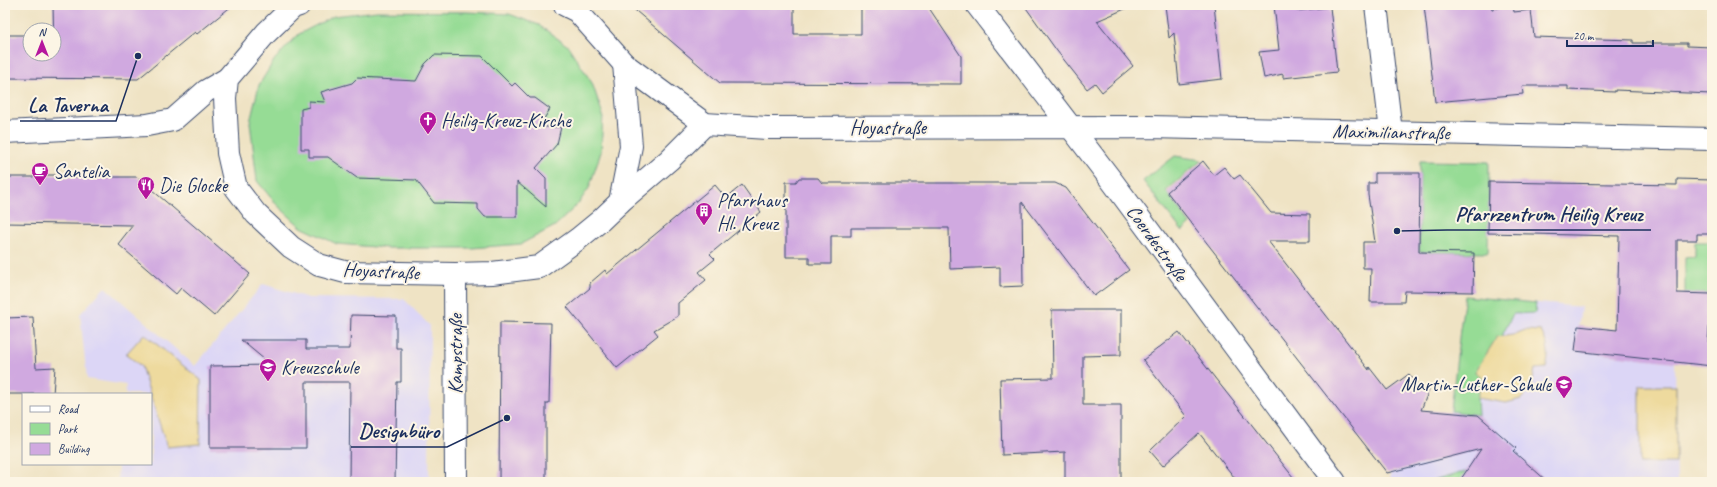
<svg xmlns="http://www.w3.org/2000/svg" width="1717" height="487" font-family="Caveat,sans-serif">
	<rect width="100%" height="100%" fill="#fcf5e5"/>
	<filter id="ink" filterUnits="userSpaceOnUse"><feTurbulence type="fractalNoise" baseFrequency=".025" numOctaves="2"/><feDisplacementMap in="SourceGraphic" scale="8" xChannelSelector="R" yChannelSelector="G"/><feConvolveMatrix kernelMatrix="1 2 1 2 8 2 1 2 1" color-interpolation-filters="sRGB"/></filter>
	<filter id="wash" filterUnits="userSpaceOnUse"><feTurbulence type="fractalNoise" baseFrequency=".012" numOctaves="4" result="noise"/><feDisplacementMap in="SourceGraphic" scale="16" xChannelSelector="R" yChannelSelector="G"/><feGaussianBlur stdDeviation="0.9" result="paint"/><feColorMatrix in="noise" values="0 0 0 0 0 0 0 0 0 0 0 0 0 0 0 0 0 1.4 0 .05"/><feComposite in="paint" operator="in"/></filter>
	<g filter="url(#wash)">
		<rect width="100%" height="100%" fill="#efe3c4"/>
		<!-- built -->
		<g fill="#dcd6f6">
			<path d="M263,284l45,14 96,1 26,27 -1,156h-312l1,-18h33v-70h-26l1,-9 -39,-6 -7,-65 25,-27 90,79z"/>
			<path d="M1465,296l116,11 -6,44 100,11 2,120h-286l-1,-9 54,-14z"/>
		</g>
		<!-- green -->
		<g fill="#96dc95" stroke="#58867a">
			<path d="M377,11l90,1 42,2 30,11 29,21 24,37 11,32 -2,37 -12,36 -11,16 -23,22 -34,18 -49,4h-85l-50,-4 -36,-17 -24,-22 -20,-24 -7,-59 9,-37 16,-26 24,-25 35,-18z"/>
			<path d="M1175,156l27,4 -36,31 24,33 -8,7 -39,-50z"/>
			<path d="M1420,161l69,1 -1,91 -69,-1z"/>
			<path d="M1695,242h17l-1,52h-26v-36l10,-1z"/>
			<path d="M1465,296l71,7 -1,10 -22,1 -11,22 -5,2 -22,34 8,5 -6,21 1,17 -27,-4 9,-82z"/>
			<path d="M1467,471l-3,11h-34z"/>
		</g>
		<!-- sand -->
		<g fill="#eeda9e" stroke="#84847e">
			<path d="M1525,330l16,1c7,14 9,22 5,37l-11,1 -4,20 -10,10 -15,4 -29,-5 6,-20 -8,-6 22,-35 16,-2z"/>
			<path d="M144,334l57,46 -1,64 -33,3 -26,-81 -15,-12z"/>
			<rect x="1640" y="386" width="36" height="77"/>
		</g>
		<g id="blocks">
			<!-- building -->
			<g fill="#d0a9e0">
				<path d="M53,5h180l-36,29 -2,-2 -57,47 -133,-1v-43h25v19h24z"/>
				<path d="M629,5h165v29h67v-29h66l34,51v28l-241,-1z"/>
				<path d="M1024,5h110l-37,16 36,45 -31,26 -7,-9 -8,6 -30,-38z"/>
				<path d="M1165,5h49l8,74 -43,5 -5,-51 -5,5z"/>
				<path d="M1274,5h23v6l33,-4 7,65 -54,6v-4l-19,4 -5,-26 20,-2z"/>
				<path d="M1424,5h67l1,4 21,-4 1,7 17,-2 3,27 99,3v3h54v3l25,1v47l-97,-4v2l-47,-2v-4h-46l1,8 -88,8z"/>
				<path d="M434,55l48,1 30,30 3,-3 15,15h5l15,11 -11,18h22l-4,17 -21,24 10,10v29l-29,-25v35h-32l-7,-8v-5l-44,-1 -18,-23 -59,-2 -29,-21h-19v-8h-8v-40l8,-2v-6l16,1 -4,-10 31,-9 5,-5 59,3 9,-17z"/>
				<path d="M1203,161l11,14 10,-8 10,12 6,-4 31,38 39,1v27h-42l101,129v-3l18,23 22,-16 11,13 9,3 -8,20 57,5 38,33 -3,3 35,31h-89l22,-33 -94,24 -220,-281z"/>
				<path d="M1375,173h45l-1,79 55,1 -1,39 -68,-1 -1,11h-34l1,-34h-8v-26h12l-7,-47v-12h7z"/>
				<path d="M36,175h27l3,2h71l113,97 -36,42 -33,-28 -5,6 -58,-50 15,-19 -128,-2v-46h28z"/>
				<path d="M799,178h19l4,5h233l11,5 63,82 -35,26 -72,-94 1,84 -23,1v-20l-50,2 -1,-41h-98v8h-20v28h-22v-7h-23v-75h10z"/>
				<path d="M1677,179l35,1v54h-15v6h-20v53l34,1 -3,48 4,1v23l-137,-15 3,-25 39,4 2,-94 -131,-3 1,-51 188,3z"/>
				<path d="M715,185l11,13 16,-13 19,27 -51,42 5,5 -16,13 7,8 -28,23v13l-24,14 4,5 -41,33 -50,-61 23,-19v-5l15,-13 2,4z"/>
				<path d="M1052,310h69v45l-38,1v49h38v77h-56v-30l-63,3 -2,-76 53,-1z"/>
				<path d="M351,315l45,1v32h5v34h-4l-2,100h-46l1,-100h-44v66h-96v-82l61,-1 -30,-25h65v9h44z"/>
				<path d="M33,317l3,51 19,-1 -2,27h-48v-76z"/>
				<path d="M500,322l51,1 -2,80h-3v79h-47z"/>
				<path d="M1179,332l39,50 79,100h-59l-39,-49 -36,33 -13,-15 36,-35 -43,-56z"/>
			</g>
		</g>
	</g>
	<g filter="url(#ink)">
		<use href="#blocks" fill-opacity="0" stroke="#3b4a6d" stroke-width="1"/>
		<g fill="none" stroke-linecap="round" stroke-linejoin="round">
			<defs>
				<g id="minor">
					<path d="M299,5l-6,2 -27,26 -39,46 -2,19 3,55 8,35 20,26 35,33 28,18 26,7 110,2 37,-1 47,-6 39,-28 22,-18 20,-19 49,-42 36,-36"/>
					<path d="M565,5l12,6 47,53 81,60 62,4 382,-1 563,12"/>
					<path d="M977,5l135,176 223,301"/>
					<path d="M1376,5l15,127"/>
					<path d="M5,132l142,-7 26,-5 33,-29 21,-12"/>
					<path d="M620,202l11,-56 -7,-82"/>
					<path d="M455,274l1,208"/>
				</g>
			</defs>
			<!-- minor casing -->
			<use href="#minor" stroke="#3b4a6d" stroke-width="24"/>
			<!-- minor -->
			<use href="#minor" stroke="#fff" stroke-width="22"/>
		</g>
	</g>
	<!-- icons -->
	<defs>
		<symbol id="church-pin" viewBox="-11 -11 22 30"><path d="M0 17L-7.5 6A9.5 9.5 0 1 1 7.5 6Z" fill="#b5179e" stroke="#fcf5e5"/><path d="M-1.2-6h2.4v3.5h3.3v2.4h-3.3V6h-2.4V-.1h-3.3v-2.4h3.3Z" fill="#fff"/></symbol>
		<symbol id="cafe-pin" viewBox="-11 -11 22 30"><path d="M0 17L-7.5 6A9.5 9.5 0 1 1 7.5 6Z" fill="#b5179e" stroke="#fcf5e5"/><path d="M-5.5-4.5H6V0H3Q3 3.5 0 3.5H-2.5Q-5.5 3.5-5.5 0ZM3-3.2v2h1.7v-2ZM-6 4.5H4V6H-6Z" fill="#fff"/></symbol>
		<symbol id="restaurant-pin" viewBox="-11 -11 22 30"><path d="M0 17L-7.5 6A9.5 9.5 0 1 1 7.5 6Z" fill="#b5179e" stroke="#fcf5e5"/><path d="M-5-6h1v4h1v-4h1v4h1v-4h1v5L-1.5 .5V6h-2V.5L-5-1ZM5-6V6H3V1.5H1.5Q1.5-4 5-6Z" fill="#fff"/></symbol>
		<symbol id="building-pin" viewBox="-11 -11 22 30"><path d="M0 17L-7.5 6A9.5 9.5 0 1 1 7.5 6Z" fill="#b5179e" stroke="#fcf5e5"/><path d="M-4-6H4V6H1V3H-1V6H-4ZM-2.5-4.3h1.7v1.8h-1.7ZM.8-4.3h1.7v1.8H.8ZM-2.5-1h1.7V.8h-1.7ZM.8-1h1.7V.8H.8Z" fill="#fff"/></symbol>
		<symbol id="school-pin" viewBox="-11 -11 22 30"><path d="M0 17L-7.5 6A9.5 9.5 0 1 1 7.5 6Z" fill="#b5179e" stroke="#fcf5e5"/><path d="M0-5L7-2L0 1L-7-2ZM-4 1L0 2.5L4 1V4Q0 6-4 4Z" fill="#fff"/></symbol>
	</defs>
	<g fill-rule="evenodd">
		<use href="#church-pin" x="418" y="110" width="20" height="27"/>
		<use href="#cafe-pin" x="30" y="161" width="20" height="27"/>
		<use href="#restaurant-pin" x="136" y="175" width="20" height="27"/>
		<use href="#building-pin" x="694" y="201" width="20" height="27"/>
		<use href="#school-pin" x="258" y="357" width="20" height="27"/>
		<use href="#school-pin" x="1554" y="374" width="20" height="27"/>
	</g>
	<g text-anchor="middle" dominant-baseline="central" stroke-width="4" stroke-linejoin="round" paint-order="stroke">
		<!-- poi labels -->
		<g font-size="20" fill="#1b2f5e" stroke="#fcf5e5" text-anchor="start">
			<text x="441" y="120">Heilig-Kreuz-Kirche</text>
			<text x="53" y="171">Santelia</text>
			<text x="159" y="185">Die Glocke</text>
			<text x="717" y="200">Pfarrhaus<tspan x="717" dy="23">Hl. Kreuz</tspan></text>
			<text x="281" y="367">Kreuzschule</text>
			<text x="1551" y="384" text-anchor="end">Martin-Luther-Schule</text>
		</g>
		<!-- street labels -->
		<g font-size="20" fill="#1b2f5e" stroke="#fcf5e5">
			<text x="888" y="127">Hoyastraße</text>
			<text transform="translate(1391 132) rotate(1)">Maximilianstraße</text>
			<text transform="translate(1157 243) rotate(54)">Coerdestraße</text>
			<text transform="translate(381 271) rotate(3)">Hoyastraße</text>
			<text transform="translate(455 354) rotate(-90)">Kampstraße</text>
		</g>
	</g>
	<!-- callouts -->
	<path fill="none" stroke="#1b2f5e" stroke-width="1.5" d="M138 56L116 121H20M1397 231L1447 230H1651M507 418L447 447H351"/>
	<g fill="#1b2f5e" stroke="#fcf5e5" stroke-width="1.5">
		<circle cx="138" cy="56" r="4"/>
		<circle cx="1397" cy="231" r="4"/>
		<circle cx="507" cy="418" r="4"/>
	</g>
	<g font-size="21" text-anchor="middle" font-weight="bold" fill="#1b2f5e" stroke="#fcf5e5" stroke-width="4" stroke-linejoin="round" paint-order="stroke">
		<text x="68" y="112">La Taverna</text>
		<text x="1549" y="221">Pfarrzentrum Heilig Kreuz</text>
		<text x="399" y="438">Designbüro</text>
	</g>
	<!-- margin -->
	<rect width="1717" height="487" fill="none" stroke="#fcf5e5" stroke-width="20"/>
	<!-- legend -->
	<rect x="22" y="393" width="130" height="72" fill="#fcf5e5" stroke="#a2a6af"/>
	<rect x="30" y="406" width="20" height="6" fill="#ffffff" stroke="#a2a6af"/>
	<text x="58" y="413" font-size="12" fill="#1b2f5e">Road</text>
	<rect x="30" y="423" width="20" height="12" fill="#96dc95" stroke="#a2a6af"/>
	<text x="58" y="433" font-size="12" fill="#1b2f5e">Park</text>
	<rect x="30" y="443" width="20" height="12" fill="#d0a9e0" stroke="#a2a6af"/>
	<text x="58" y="453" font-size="12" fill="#1b2f5e">Building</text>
	<!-- north arrow -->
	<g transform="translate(42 42)"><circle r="19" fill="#fcf5e5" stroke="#a2a6af"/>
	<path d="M0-3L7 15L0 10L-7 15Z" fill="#b5179e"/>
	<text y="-6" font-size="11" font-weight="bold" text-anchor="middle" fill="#1b2f5e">N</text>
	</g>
	<!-- scale -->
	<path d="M1567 40v6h86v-6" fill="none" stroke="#1b2f5e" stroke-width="2"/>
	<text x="1573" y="40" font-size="12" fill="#1b2f5e" stroke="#fcf5e5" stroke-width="3" paint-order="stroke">20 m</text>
</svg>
